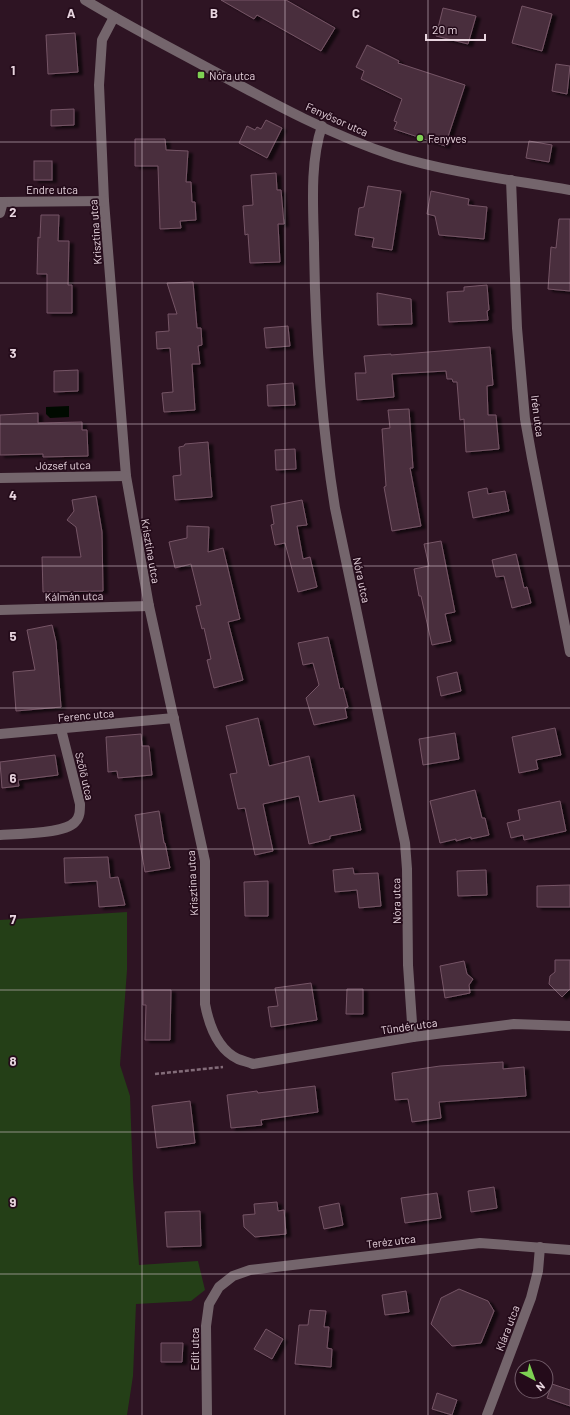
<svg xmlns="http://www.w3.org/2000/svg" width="570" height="1415" font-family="Barlow,sans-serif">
	<defs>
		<filter id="shadow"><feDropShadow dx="4.5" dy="2.5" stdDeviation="1" flood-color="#0009"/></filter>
	</defs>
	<rect width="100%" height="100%" fill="#2e1423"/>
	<!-- green -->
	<path fill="#243f17" d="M127,912v58l-7,95 10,31 3,83 6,86 59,-4 7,29 -14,11 -55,3 -3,72 -6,39h-127v-495z"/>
	<!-- water -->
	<path fill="#000a00" d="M69,406v11l-19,1 -4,-4v-7z"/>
	<!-- building -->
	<g fill="#4a2d3c" stroke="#755566" filter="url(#shadow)">
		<path d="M221,0h65l49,28 -14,23 -64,-36 -3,4z"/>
		<path d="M522,6l30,8 -10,37 -30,-8z"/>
		<path d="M443,8l33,8 -8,28 -32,-8z"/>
		<path d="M75,33l3,39 -30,2 -2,-39z"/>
		<path d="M367,45l32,16 -1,2 67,22 -20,61 -51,-17 3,-7 -3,-1 8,-22 -41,-20 3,-8 -8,-4z"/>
		<path d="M556,64l14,2 -3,28 -15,-3z"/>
		<path d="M74,109v16l-23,1v-16z"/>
		<path d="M266,120l16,8 -15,30 -28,-15 8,-17 8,4 2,-3 4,2z"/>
		<path d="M135,139h30l1,11 22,1 -2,31h5l1,20h3l1,18 -16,1 1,7 -21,1 -2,-63h-23z"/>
		<path d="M529,141l23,4 -3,17 -23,-4z"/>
		<rect x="34" y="161" width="18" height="19"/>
		<path d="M276,173l1,17h4l3,34h-6l2,38 -30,1 -2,-29 -3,1 -2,-29 10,-1 -2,-30z"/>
		<path d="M368,186l33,5 -9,59 -20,-3 2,-9 -19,-3 4,-27 5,-1z"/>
		<path d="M431,191l38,8 -1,6 19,2 -3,32 -45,-4 -4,-19 -8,-2z"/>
		<path d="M41,215h18l-1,26h11l-1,44h4v28h-25v-39h-10l1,-37 2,1z"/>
		<path d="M559,219h11v72l-22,-2 3,-42 5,1z"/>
		<path d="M193,282l4,46h4l1,17 -4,1 2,18h-8l3,46 -31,2 -2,-19 11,-1 -3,-44 -13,1 -1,-17 13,-1 -1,-17h9l-10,-31z"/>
		<path d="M487,285l2,25 -2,1 1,9 -39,2 -2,-30 17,-1v-4z"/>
		<path d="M377,293l34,6 1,25 -34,1z"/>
		<path d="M288,326l2,20 -24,2 -2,-20z"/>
		<path d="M490,347l3,38 -6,1 1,29h8l3,34 -33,3 -2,-33 -4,1 -3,-38h-4l-1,-3h-5l-1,-8 -54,3 2,23 -37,3 -2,-27h11l-2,-17 27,-2v1z"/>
		<path d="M78,370v21l-24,1v-21z"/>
		<path d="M293,383l2,22 -27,1 -1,-21z"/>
		<path d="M409,409l4,59h-3l11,58 -29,5 -8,-44 2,-1 -4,-57 8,-1 -2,-18z"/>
		<path d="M38,413v10l44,-1v8h5l1,26 -45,1v-3l-43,1v-40z"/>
		<path d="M208,442l4,55 -37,3 -2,-24 8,-1 -2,-28 5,-1 1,-2z"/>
		<path d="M295,449l1,20 -20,1 -1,-20z"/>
		<path d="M487,488l1,6 17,-3 4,20 -36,7 -5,-26z"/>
		<path d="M96,496l6,36 1,59 -60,1 -1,-35h39l-5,-30 -9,-7 7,-9 -2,-11z"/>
		<path d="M302,500l5,25 -10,1 6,33 7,-2 7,30 -19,5 -13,-49 -10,2 -4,-20 3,-1 -3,-18z"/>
		<path d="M187,526l22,1 -1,25 15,-4 17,71 -12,3 15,58 -29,8 -7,-28 4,-1 -7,-31 -2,1 -6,-23 5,-1 -10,-41 -16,4 -6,-26 18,-4z"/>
		<path d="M441,541l14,71 -10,2 6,27 -19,4 -11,-49h-2l-5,-27 15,-3 -5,-22z"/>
		<path d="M516,554l8,34 3,-1 4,16 -19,5 -8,-32 -8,1 -4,-17z"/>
		<path d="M52,625l4,17 5,65 -45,4 -3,-39 22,-2 -8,-40z"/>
		<path d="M328,637l12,52 3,-1 5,19 -3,1 2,10 -33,7 -8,-27 13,-13 -6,-22 -10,2 -5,-22z"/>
		<path d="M457,672l4,19 -20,5 -4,-19z"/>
		<path d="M258,718l11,48 40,-10 10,46 35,-7 7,35 -31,6v3l-21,5 -10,-48 -36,8 10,47 -18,4 -10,-47 -7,1 -8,-35 7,-1 -11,-47z"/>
		<path d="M555,728l6,27 -25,5 2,9 -19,4 -7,-36z"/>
		<path d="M455,733l4,26 -36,6 -4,-26z"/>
		<path d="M141,734l1,12h7l3,29 -34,3 -1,-7 -9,1 -2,-35z"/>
		<path d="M55,755l3,20 -40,5 1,6 -17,2 -2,-26z"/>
		<path d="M475,790l7,28h3l4,17 -18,4v-2l-15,4v-2l-16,4 -10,-42z"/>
		<path d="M560,801l6,30 -42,9 -1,-5 -12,3 -4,-15 13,-3 -2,-10z"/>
		<path d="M159,811l5,32h1l5,25 -25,4 -10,-57z"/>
		<path d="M108,857l2,21 8,-1 7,28 -26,2 -2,-26 -32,2 -1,-25z"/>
		<path d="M353,868l1,6 24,-1 3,33 -22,2 -2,-18 -22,2 -2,-22z"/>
		<path d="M486,870l1,25 -29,1 -1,-25z"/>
		<path d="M268,881v35h-23l-1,-34z"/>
		<path d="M570,885v22h-33v-21z"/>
		<path d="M555,960h15v29l-8,8 -13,-13 1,-8 5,-4z"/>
		<path d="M464,961l3,13 6,5 -4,6 1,8 -25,5 -5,-32z"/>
		<path d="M311,983l6,37 -46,7 -3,-20 10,-1 -3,-18z"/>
		<path d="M347,989h16v25h-17z"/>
		<path d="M143,990h28l-1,50h-25l1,-35h-3z"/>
		<path d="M503,1062v7l21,-2 2,29 -87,6 2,16 -29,4 -4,-23 -13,1 -3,-27 48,-7z"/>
		<path d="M315,1086l3,26 -57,8 1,5 -31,3 -4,-33 30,-4 1,2z"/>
		<path d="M190,1101l5,42 -38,5 -5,-42z"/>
		<path d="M494,1187l3,21 -26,4 -3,-21z"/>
		<path d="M437,1193l4,25 -36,5 -4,-25z"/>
		<path d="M277,1202l1,9 6,-1 2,24 -31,3 -11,-10 -1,-12 12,-1 -1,-10z"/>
		<path d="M339,1203l4,22 -19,4 -5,-22z"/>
		<path d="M200,1211l1,35 -34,1 -2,-35z"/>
		<path d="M459,1289l29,12 6,10 -13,32 -29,3 -21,-22 10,-26z"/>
		<path d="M406,1291l3,21 -24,3 -3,-20z"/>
		<path d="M310,1310l16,1 -2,16h5l-2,21 5,1 -1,18 -36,-3 4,-39h9z"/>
		<path d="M266,1329l17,10 -11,20 -18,-10z"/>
		<path d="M161,1343h22l-1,19h-21z"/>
		<path d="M552,1384l18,6v16l-23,-8z"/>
		<path d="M437,1393l20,7 -5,15 -20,-6z"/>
	</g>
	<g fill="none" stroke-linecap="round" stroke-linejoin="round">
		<!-- path -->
		<path stroke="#836c79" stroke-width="2.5" stroke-dasharray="4 2" stroke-linecap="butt" d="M155,1074l68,-7"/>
		<!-- minor -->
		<g stroke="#74656c" stroke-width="10">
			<path d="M85,0c43,26 88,49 132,73 57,31 116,63 178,83 56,17 117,24 175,34"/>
			<path d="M114,17l-12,23 -3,45 5,116 22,275 23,130 56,255v143c4,21 12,45 33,55 5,2 10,3 15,5l160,-27 101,-13 56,2"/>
			<path d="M322,126c-12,35 -9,80 -8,117 1,89 7,178 21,265l70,335 2,26 1,96 5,72"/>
			<path d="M511,180l6,148 8,91 7,39 38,194"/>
			<path d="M0,202l104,-1"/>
			<path d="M0,213l3,-11"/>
			<path d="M0,478l126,-2"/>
			<path d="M0,610l149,-4"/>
			<path d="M0,734l174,-16"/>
			<path d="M0,835c17,-1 64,-1 75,-13 5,-5 5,-11 5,-18l-19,-75"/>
			<path d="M207,1415l-1,-89 3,-22 10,-17 14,-11 17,-6 230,-27 90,7"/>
			<path d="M487,1415l44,-117 7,-27 2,-24"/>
		</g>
	</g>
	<!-- grid -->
	<path fill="none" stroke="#e8d5df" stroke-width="1" stroke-opacity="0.55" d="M142,0v1415M285,0v1415M428,0v1415M0,142h570M0,283h570M0,424h570M0,566h570M0,708h570M0,849h570M0,990h570M0,1132h570M0,1274h570"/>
	<!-- markers -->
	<g fill="#7ed053" stroke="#240b1a" stroke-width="1.5">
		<rect x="197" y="71" width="8" height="8" rx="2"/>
		<circle cx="420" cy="138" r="4"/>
	</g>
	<g text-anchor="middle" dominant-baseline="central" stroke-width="3.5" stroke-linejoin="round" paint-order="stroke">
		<!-- poi labels -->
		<g font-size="11" fill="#e8d5df" stroke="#240b1a" text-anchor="start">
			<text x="209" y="75">Nóra utca</text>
			<text x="428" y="138">Fenyves</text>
		</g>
		<!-- street labels -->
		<g font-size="11" fill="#e8d5df" stroke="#240b1a">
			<text transform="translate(337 119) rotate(24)">Fenyősor utca</text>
			<text x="52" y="189">Endre utca</text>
			<text transform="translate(95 232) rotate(-94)">Krisztina utca</text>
			<text transform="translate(538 416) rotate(83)">Irén utca</text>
			<text transform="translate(63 465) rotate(-1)">József utca</text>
			<text transform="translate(151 551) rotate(80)">Krisztina utca</text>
			<text transform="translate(362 580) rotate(78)">Nóra utca</text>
			<text transform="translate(74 596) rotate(-1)">Kálmán utca</text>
			<text transform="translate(86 715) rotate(-5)">Ferenc utca</text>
			<text transform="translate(85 776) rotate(77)">Szőlő utca</text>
			<text transform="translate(192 883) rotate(-93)">Krisztina utca</text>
			<text transform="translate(396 901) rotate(-91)">Nóra utca</text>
			<text transform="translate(409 1026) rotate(-8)">Tündér utca</text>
			<text transform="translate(391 1241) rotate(-7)">Teréz utca</text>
			<text transform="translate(507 1328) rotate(-69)">Klára utca</text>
			<text transform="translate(194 1349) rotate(-90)">Edit utca</text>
		</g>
	</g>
	<g font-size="13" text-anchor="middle" font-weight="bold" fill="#e8d5df" stroke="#240b1a" stroke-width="3.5" stroke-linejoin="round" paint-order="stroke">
		<text x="71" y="18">A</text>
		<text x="214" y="18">B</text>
		<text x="356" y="18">C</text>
		<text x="13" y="75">1</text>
		<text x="13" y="217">2</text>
		<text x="13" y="358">3</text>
		<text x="13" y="500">4</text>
		<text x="13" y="641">5</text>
		<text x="13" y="783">6</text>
		<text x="13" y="924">7</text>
		<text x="13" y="1066">8</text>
		<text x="13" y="1207">9</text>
	</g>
	<!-- north arrow -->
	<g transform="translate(534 1379) rotate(139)"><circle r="19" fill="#240b1a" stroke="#725c69"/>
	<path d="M0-3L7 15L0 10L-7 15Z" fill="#7ed053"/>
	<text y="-6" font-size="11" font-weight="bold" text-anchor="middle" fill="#e8d5df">N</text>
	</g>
	<!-- scale -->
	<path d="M426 34v6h59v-6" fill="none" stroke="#e8d5df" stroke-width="2"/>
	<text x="432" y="34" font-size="12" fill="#e8d5df" stroke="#240b1a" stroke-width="3" paint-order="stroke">20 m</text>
</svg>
